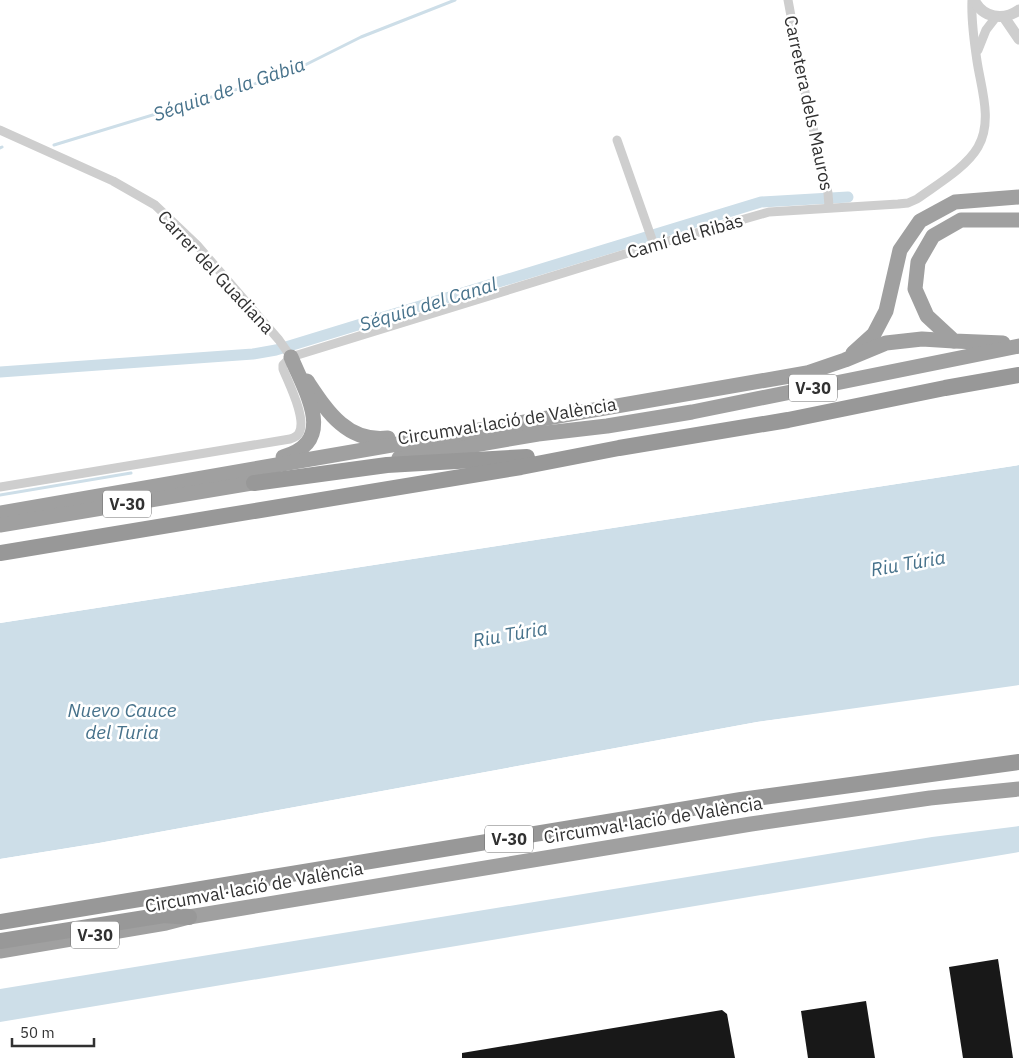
<svg xmlns="http://www.w3.org/2000/svg" width="1019" height="1058" font-family="'IBM Plex Sans',sans-serif">
	<rect width="100%" height="100%" fill="#fff"/>
	<!-- water -->
	<g fill="#cddee8">
		<path d="M1019,465v223l-262,34 -658,121 -99,16v-236z"/>
		<path d="M1019,826v26l-1019,170v-33l932,-152z"/>
	</g>
	<!-- pier -->
	<g fill="#fff">
		<path d="M1019,462v3l-1019,158v-3z"/>
		<path d="M1019,685v5l-261,34 -659,121 -99,17v-3l99,-16 658,-121z"/>
	</g>
	<g fill="none" stroke-linecap="round" stroke-linejoin="round">
		<!-- stream -->
		<g stroke="#cddee8" stroke-width="3">
			<path d="M54,145l233,-71 74,-37 94,-37"/>
			<path d="M0,148l2,-1"/>
			<path d="M0,495l131,-22"/>
		</g>
		<!-- canal -->
		<path stroke="#cddee8" stroke-width="11" d="M0,372l253,-18 23,-4 485,-148 87,-5"/>
	</g>
	<!-- building -->
	<g fill="#181818">
		<path d="M998,959l15,99h-50l-14,-91z"/>
		<path d="M866,1001l9,57h-67l-7,-47z"/>
		<path d="M722,1010l5,4 8,44h-273v-5z"/>
	</g>
	<g fill="none" stroke-linecap="round" stroke-linejoin="round">
		<!-- minor -->
		<g stroke="#cecece" stroke-width="9">
			<path d="M788,0l18,97 22,96 1,14"/>
			<path d="M978,50l8,-20 10,-13"/>
			<path d="M0,130l113,51 42,24 42,40 82,95 12,17"/>
			<path d="M617,140l37,105"/>
			<path d="M291,357l363,-112 115,-33 129,-8 10,-1 9,-4c19,-14 49,-31 61,-52 15,-26 3,-59 -1,-86 -3,-20 -6,-41 -5,-61"/>
			<path d="M0,487l290,-48c3,-1 7,-2 9,-6 8,-14 -10,-49 -16,-64v-4l8,-8"/>
		</g>
		<!-- tertiary -->
		<g stroke="#cecece" stroke-width="11">
			<path d="M974,0c9,18 29,21 45,10"/>
			<path d="M1004,17l15,22"/>
		</g>
		<!-- trunk -->
		<g stroke="#a0a0a0" stroke-width="15">
			<path d="M1003,343l-49,-2 -27,-25 -12,-27 3,-27 15,-26 28,-16h58"/>
			<path d="M853,353l21,-19 12,-23 14,-61 20,-29 35,-19 64,-5"/>
			<path d="M307,381c20,30 40,62 81,57"/>
			<path d="M283,457c55,-16 22,-65 8,-100"/>
			<path d="M399,458l139,-24 69,-8 85,-14 327,-66"/>
			<path d="M0,513l807,-140 38,-13 41,-17 36,-4 32,2"/>
			<path d="M0,525l265,-44"/>
			<path d="M0,951l166,-28 23,-6 562,-93 179,-26 89,-9"/>
		</g>
		<!-- motorway -->
		<g stroke="#989898" stroke-width="16">
			<path d="M254,483l133,-18 140,-8"/>
			<path d="M0,553l521,-86 98,-19 169,-28 157,-32 74,-13"/>
			<path d="M0,922l741,-122 278,-38"/>
			<path d="M0,941l164,-26 25,2"/>
		</g>
	</g>
	<g text-anchor="middle" dominant-baseline="central" stroke-width="5" stroke-linejoin="round" paint-order="stroke">
		<!-- shield labels -->
		<g fill="#fff" stroke="#6f6f6f" stroke-width="1">
			<rect x="789" y="374.5" width="48" height="27" rx="4"/>
			<rect x="103" y="490.5" width="48" height="27" rx="4"/>
			<rect x="485" y="825.5" width="48" height="27" rx="4"/>
			<rect x="71" y="921.5" width="48" height="27" rx="4"/>
		</g>
		<g font-size="16" font-weight="bold" fill="#313131">
			<text x="813" y="388">V-30</text>
			<text x="127" y="504">V-30</text>
			<text x="509" y="839">V-30</text>
			<text x="95" y="935">V-30</text>
		</g>
		<!-- street labels -->
		<g font-size="18" fill="#313131" stroke="#fff">
			<text transform="translate(809 103) rotate(78)">Carretera dels Mauros</text>
			<text transform="translate(685 236) rotate(-16)">Camí del Ribàs</text>
			<text transform="translate(216 272) rotate(47)">Carrer del Guadiana</text>
			<text transform="translate(507 421) rotate(-9)">Circumval·lació de València</text>
			<text transform="translate(653 820) rotate(-9)">Circumval·lació de València</text>
			<text transform="translate(254 887) rotate(-10)">Circumval·lació de València</text>
		</g>
		<!-- water labels -->
		<g font-size="19" font-style="italic" fill="#47728b" stroke="#fff">
			<text transform="translate(229 89) rotate(-19)">Séquia de la Gàbia</text>
			<text transform="translate(428 304) rotate(-17)">Séquia del Canal</text>
			<text transform="translate(908 563) rotate(-10)">Riu Túria</text>
			<text transform="translate(510 634) rotate(-10)">Riu Túria</text>
			<text x="122" y="710">Nuevo Cauce<tspan x="122" dy="22">del Turia</tspan></text>
		</g>
	</g>
	<!-- scale -->
	<path d="M12 1038v8h82v-8" fill="none" stroke="#313131" stroke-width="2.5"/>
	<text x="20" y="1038" font-size="15" fill="#313131" stroke="#ffffff" stroke-width="4" paint-order="stroke">50 m</text>
</svg>
